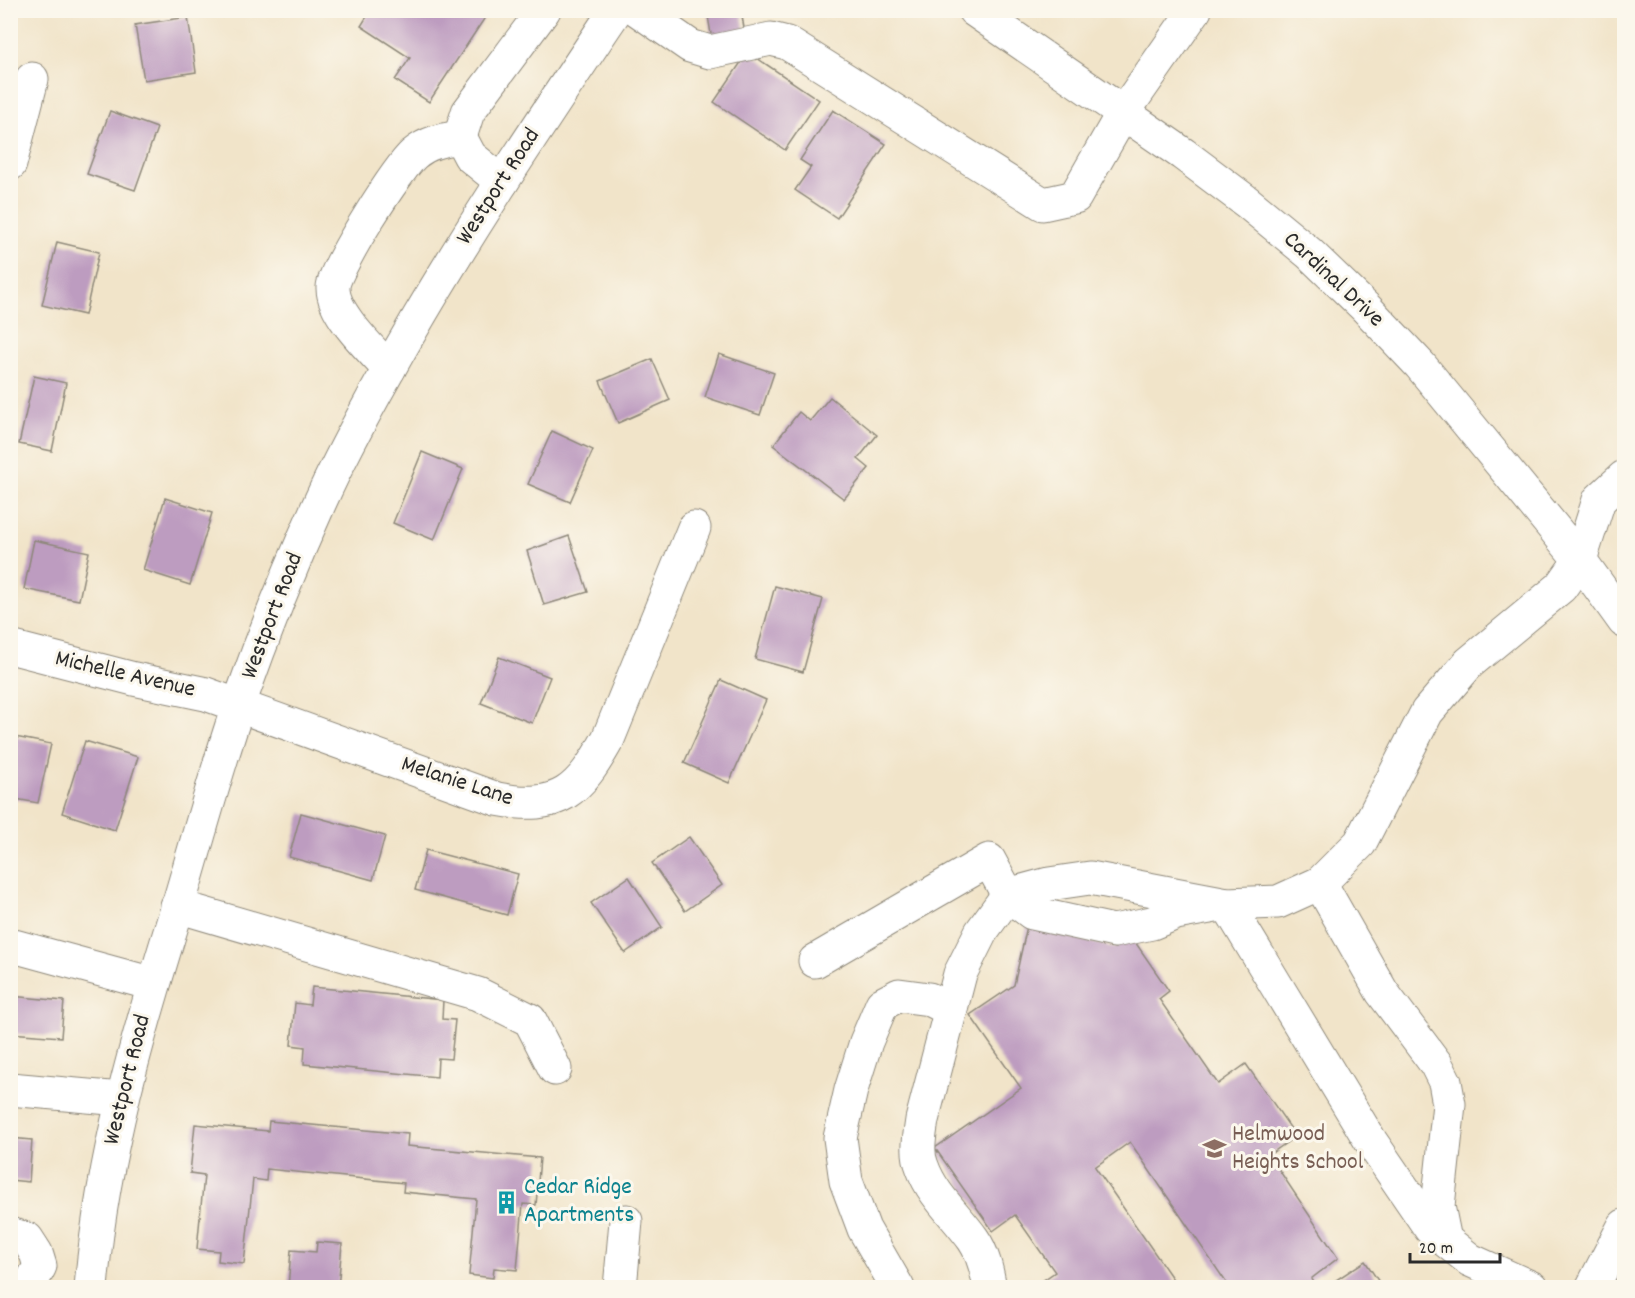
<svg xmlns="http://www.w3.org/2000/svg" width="1635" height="1298" font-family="Dekko,sans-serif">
	<rect width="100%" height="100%" fill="#fbf7ec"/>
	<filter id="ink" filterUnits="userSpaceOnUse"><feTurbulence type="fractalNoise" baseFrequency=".0167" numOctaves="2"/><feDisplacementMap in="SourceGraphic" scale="12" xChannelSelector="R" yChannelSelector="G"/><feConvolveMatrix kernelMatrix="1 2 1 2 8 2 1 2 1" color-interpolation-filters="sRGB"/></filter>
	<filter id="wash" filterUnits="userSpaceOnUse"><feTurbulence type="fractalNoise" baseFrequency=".008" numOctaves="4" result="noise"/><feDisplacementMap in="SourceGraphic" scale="24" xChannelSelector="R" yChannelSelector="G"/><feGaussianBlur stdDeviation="1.35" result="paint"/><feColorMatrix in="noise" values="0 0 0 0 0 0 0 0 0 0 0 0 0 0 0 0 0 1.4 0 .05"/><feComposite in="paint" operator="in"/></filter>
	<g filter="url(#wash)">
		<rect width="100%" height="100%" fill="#f1e4c9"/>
		<g id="blocks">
			<!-- building -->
			<g fill="#bd9cc0">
				<path d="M371,10h119l-61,92 -34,-22 15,-22 -49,-32z"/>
				<path d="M707,10h34l5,30 -33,6z"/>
				<path d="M188,17l8,55 -52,8 -9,-55z"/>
				<path d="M748,52l71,48 -34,50 -71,-48z"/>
				<path d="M833,110l53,34 -49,74 -42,-28 16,-23 -11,-7z"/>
				<path d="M110,111l47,17 -22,62 -48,-16z"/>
				<path d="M57,242l42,10 -14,63 -43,-10z"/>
				<path d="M719,354l55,19 -14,42 -55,-18z"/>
				<path d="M652,359l18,41 -52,23 -18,-42z"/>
				<path d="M34,376l32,7 -14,68 -33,-7z"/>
				<path d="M830,397l47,38 -19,24 11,9 -25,31 -71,-54 26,-33 11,9z"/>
				<path d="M552,431l41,19 -23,52 -42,-18z"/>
				<path d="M422,452l41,17 -29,71 -41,-17z"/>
				<path d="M165,498l47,15 -22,72 -47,-15z"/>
				<path d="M569,536l19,56 -44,13 -17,-54z"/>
				<path d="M34,540l55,12 -10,48 -55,-11z"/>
				<path d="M775,586l48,13 -20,73 -48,-13z"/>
				<path d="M499,657l51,20 -18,46 -51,-20z"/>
				<path d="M721,680l45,20 -37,83 -45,-20z"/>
				<path d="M10,736l41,8 -13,59 -28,-5z"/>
				<path d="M85,741l53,16 -23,73 -53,-17z"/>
				<path d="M301,813l84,23 -12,44 -84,-23z"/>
				<path d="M689,837l33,48 -37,26 -33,-48z"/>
				<path d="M426,850l92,24 -11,41 -92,-25z"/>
				<path d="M629,877l33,50 -37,26 -34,-50z"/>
				<path d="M1027,926l88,22 16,-12 38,55 -10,8 59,85 28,-20 50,72 -27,19 69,103 -27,21 5,9h-86l-100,-146 -35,25 84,121h-147l23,-16 -40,-57 -22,16 -58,-83 86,-60 -51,-73 44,-30z"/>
				<path d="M312,987l131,13 -1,19 13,1 -4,39 -13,-1 -1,19 -133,-13 1,-17 -14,-2 4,-42 15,2z"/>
				<path d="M10,996l54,5 -3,36 -51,-4z"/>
				<path d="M269,1121l139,13 -1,12 133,12 -4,47 -13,-1 -6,66 -23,-2 -1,10 -24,-3 7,-76 -73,-7 1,-9 -137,-14 -1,12 -13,-2 -9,85 -26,-3 1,-10 -22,-2 7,-74 -14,-2 5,-49 73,7z"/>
				<path d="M10,1138l22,2 -3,42 -19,-2z"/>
				<path d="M317,1242l25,2 -4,44h-50l3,-38 25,2z"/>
				<path d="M1365,1261l18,27h-59z"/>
			</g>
		</g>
	</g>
	<g filter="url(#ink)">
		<use href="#blocks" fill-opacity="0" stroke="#8e887a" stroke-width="1.5"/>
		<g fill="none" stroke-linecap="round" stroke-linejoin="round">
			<defs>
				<g id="minor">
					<path d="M638,10l52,36 20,6 61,-13 16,4 256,161 32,-7 48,-84 72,-103"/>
					<path d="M10,164l22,-85"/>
					<path d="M502,182l-32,-26 -10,-19 8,-25 76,-102"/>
					<path d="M389,369c-17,-19 -57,-56 -56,-82 1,-19 65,-119 81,-133 14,-12 28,-14 46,-17"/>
					<path d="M10,647l124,32 72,15 291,105c63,12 82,-8 111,-60l86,-211"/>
					<path d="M1320,883l62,109 54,72 9,18 4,22 -11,102 7,34"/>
					<path d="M177,906l301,88 52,26 25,49"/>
					<path d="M10,945l143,39"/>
					<path d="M815,961l174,-101 19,35 41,-11 41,-6 137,26 51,-2 42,-19 40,-40 67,-131 42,-49 92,-76 19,-27 19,-60 25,-23"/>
					<path d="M10,1089l111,10"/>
					<path d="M10,1234l17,5 9,14 4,13 -8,15 -9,7"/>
					<path d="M91,1288c11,-132 48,-257 87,-382 20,-67 38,-135 61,-202 24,-68 51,-136 81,-202 19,-42 41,-83 64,-124 70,-127 151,-247 232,-368"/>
					<path d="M620,1288l6,-67"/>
					<path d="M898,1288l-34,-59 -18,-48 -6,-43 11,-48 15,-48 16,-38 17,-9 30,4 22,11"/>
					<path d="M990,1288c-3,-17 -7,-35 -17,-49 -17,-24 -41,-44 -51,-73 -6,-14 -2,-31 0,-46l38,-146 21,-42 27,-37 24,18 82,18 38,-8 24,-10 51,-9 143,236 60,88 40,32 62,28"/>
					<path d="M1592,1288l32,-62"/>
				</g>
				<path id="major" d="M974,10l209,144 64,48 62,51 57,55 54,57 160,195 44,61"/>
			</defs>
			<!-- minor casing -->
			<use href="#minor" stroke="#8e887a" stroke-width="35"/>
			<!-- major casing -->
			<use href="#major" stroke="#8e887a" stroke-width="35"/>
			<!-- minor -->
			<use href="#minor" stroke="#fff" stroke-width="33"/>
			<!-- major -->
			<use href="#major" stroke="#fff" stroke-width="33"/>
		</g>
	</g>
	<!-- icons -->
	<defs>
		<symbol id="school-bare" viewBox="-9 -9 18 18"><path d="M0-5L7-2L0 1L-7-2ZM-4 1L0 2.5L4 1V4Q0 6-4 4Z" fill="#8d6e63" stroke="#fbf7ec" stroke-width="2.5" paint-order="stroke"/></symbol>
		<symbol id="building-bare" viewBox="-9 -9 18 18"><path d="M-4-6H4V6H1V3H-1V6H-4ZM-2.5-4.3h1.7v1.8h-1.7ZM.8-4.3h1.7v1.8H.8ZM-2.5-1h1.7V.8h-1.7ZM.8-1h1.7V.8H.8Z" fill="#0f9aa8" stroke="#fbf7ec" stroke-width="2.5" paint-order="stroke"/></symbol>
	</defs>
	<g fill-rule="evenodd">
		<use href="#school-bare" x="1198" y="1132" width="33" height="33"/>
		<use href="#building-bare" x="490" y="1186" width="33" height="33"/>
	</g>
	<g text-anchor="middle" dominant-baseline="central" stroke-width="6" stroke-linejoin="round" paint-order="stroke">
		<!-- street labels -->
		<g font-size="24" fill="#2b2b2b" stroke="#fbf7ec">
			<text transform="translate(499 187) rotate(-57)">Westport Road</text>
			<text transform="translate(1333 280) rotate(43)">Cardinal Drive</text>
			<text transform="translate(273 616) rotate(-69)">Westport Road</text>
			<text transform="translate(125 675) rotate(13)">Michelle Avenue</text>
			<text transform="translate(457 782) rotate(18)">Melanie Lane</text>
			<text transform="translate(128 1080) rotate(-76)">Westport Road</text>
		</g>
		<!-- education labels -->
		<g font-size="24" fill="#785e54" stroke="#fbf7ec" text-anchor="start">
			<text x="1232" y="1135">Helmwood<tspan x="1232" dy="28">Heights School</tspan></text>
		</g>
		<!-- culture labels -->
		<g font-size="24" fill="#0d838f" stroke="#fbf7ec" text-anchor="start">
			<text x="524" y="1188">Cedar Ridge<tspan x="524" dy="28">Apartments</tspan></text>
		</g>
	</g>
	<!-- margin -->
	<rect width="1635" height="1298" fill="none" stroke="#fbf7ec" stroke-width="36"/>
	<!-- scale -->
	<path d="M1410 1253v9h90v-9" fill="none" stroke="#2b2b2b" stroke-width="3"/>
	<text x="1419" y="1253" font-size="18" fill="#2b2b2b" stroke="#fbf7ec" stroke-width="4.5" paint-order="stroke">20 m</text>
</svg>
